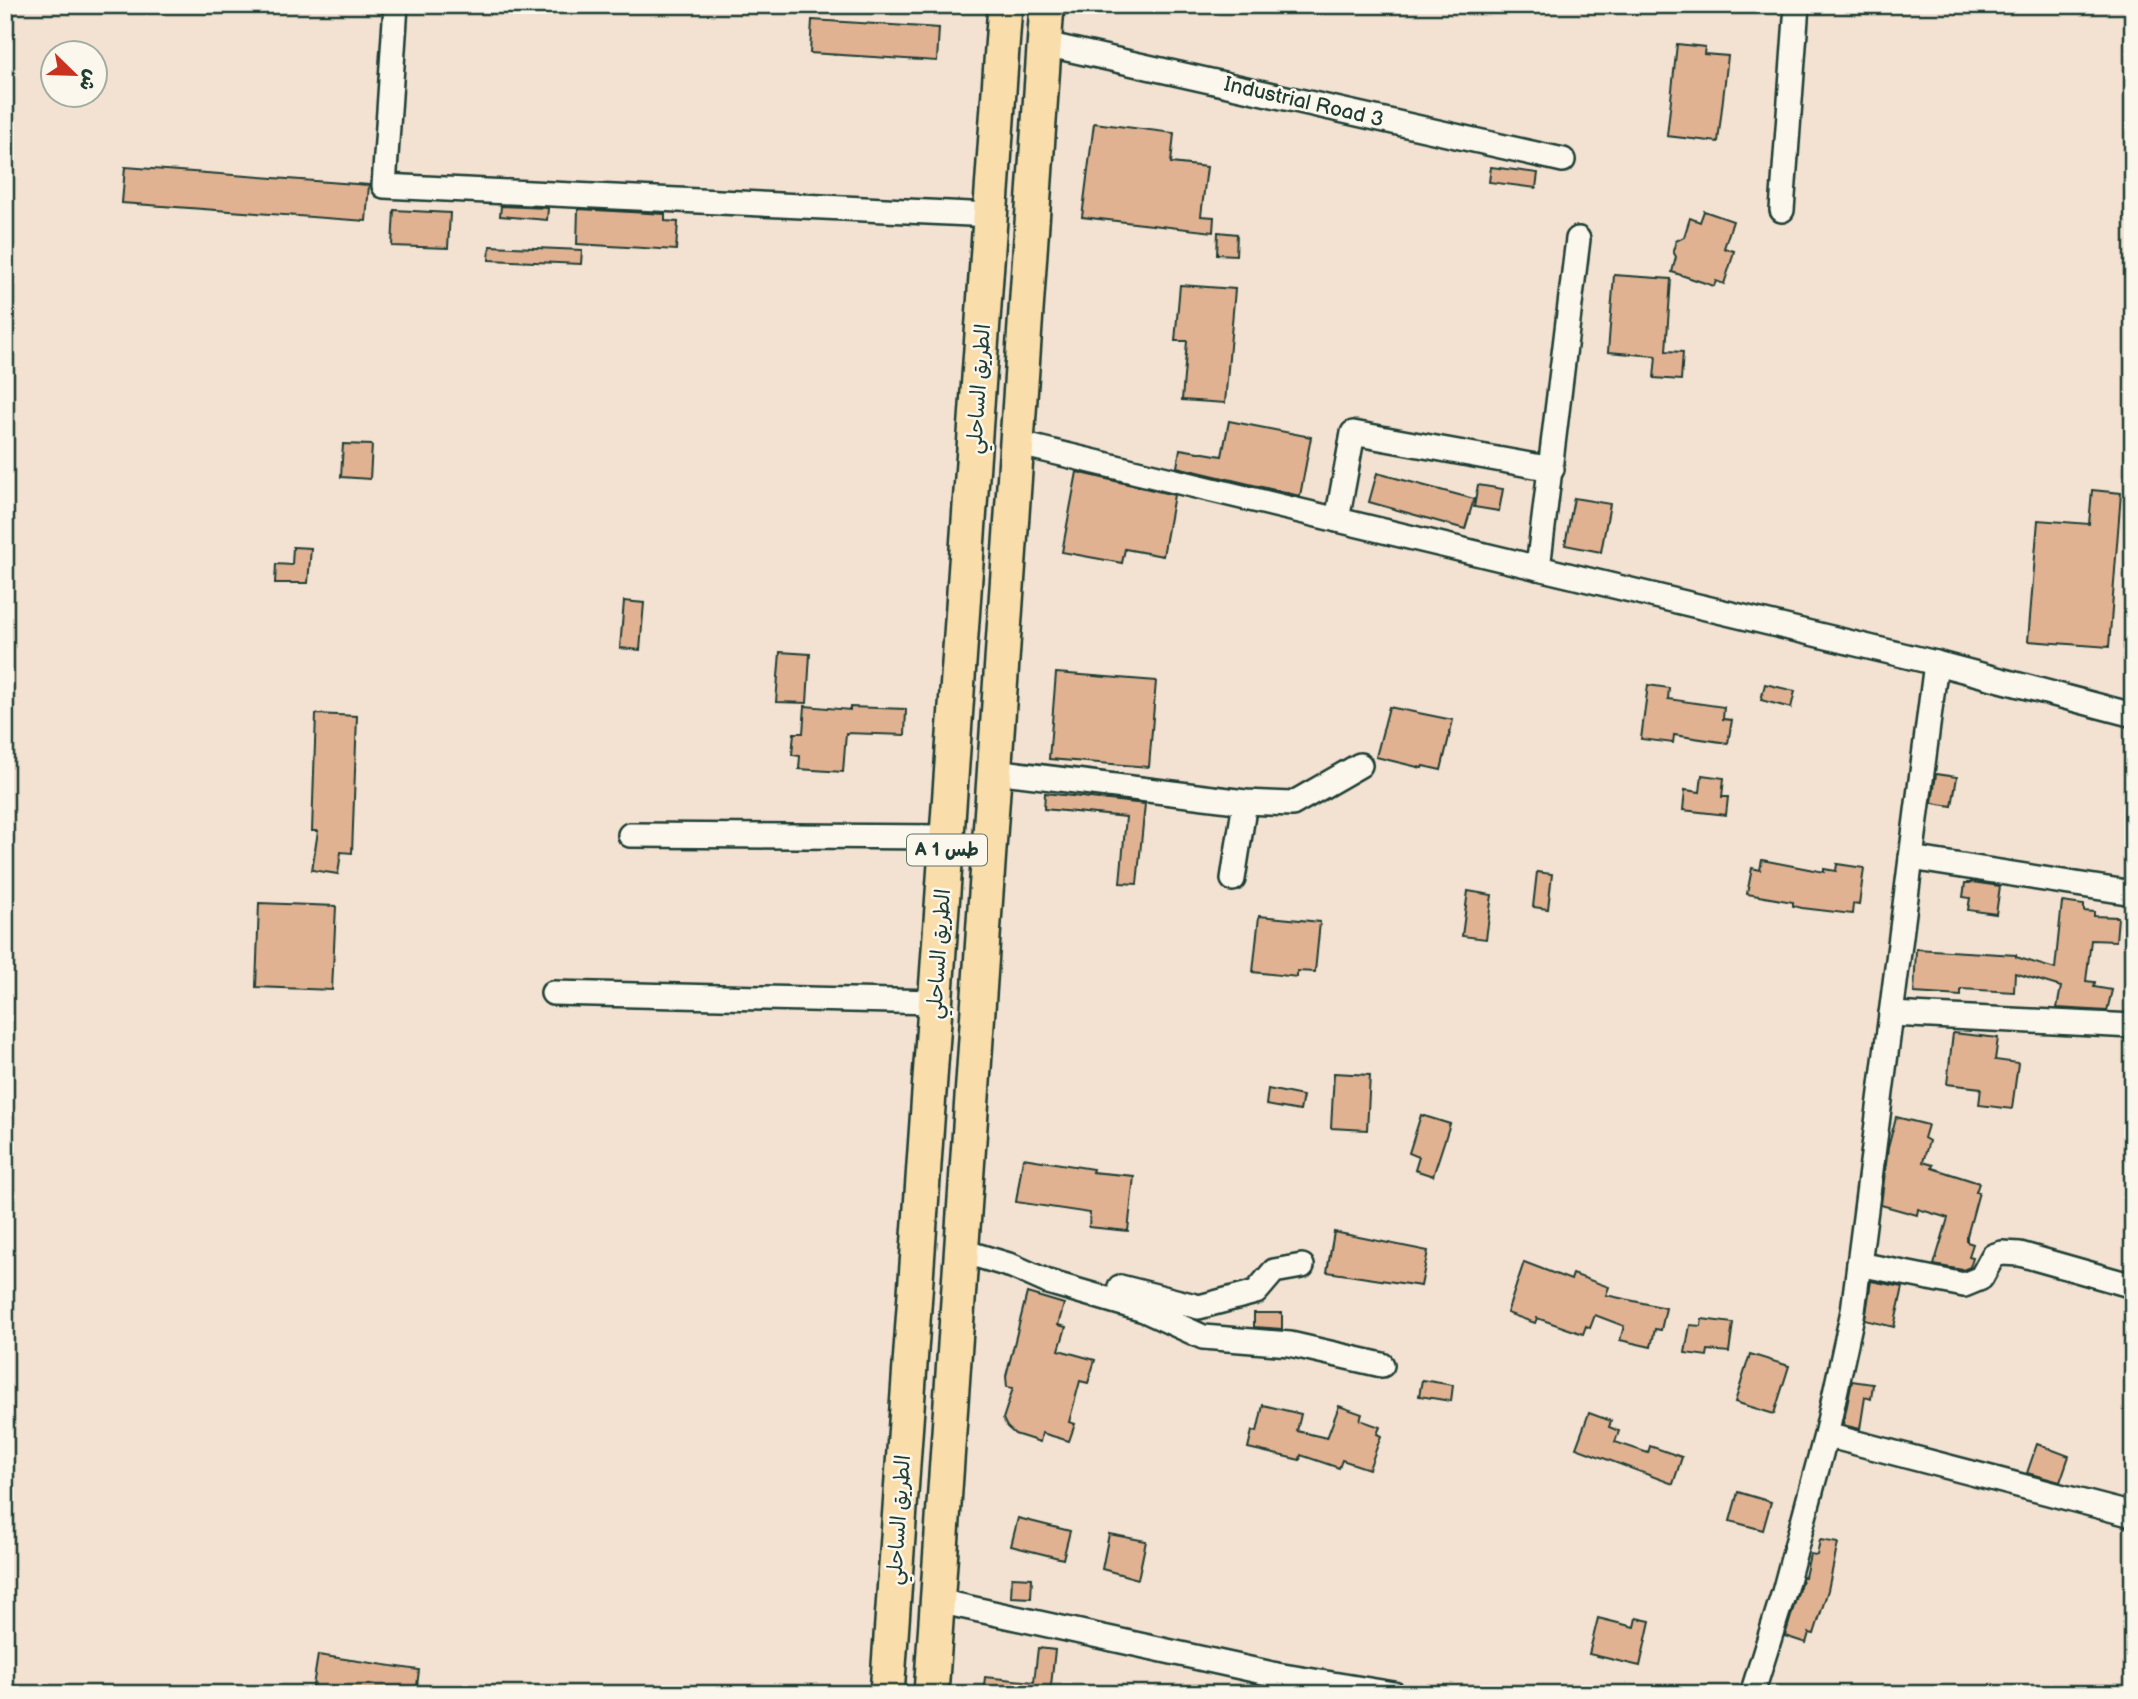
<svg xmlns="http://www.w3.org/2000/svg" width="2138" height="1699" font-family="'Balsamiq Sans','Playpen Sans Arabic',sans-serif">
	<rect width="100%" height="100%" fill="#f3e2d1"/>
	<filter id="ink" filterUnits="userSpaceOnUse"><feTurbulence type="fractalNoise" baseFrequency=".0143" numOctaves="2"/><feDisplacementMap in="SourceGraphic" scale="14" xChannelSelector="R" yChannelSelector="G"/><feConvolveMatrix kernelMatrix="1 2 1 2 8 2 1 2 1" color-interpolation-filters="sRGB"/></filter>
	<g filter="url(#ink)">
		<!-- building -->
		<g fill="#e1b292" stroke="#1f3d34" stroke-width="2">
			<path d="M812,20l127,8 -2,33 -127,-8z"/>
			<path d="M1677,44l28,3 -1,7 24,2 -10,86 -51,-6z"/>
			<path d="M1094,123l80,10 -3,30 36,4 -6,49 13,1 -1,15 -131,-15z"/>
			<path d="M125,167l244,18 -3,36 -244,-18z"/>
			<path d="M1491,167l47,6 -2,15 -47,-6z"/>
			<path d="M501,206l47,2 -1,12 -47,-4z"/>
			<path d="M578,209l87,5v7l13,1 -2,28 -99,-6z"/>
			<path d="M394,210l56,3 -2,35 -56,-2z"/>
			<path d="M1704,211l29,10 -9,27 10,3 -3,11 -7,22 -8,-3 -2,5 -42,-14 4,-15 -3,-6 3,-10 8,-4 6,-19 10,4z"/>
			<path d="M1218,232l19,2 -1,21 -19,-1z"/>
			<path d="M490,246l92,4 -1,14 -92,-4z"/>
			<path d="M1614,275l57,4 -5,72 17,1 -2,28 -27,-2 2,-22 -48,-4z"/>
			<path d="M1180,285l55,4 -10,114 -43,-3 5,-59h-12z"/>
			<path d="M1229,421l82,16 -11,59 -123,-29 3,-18 42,7z"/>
			<path d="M343,444l29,1 -2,34 -29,-2z"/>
			<path d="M1077,472l97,23 -11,61 -38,-7 -3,14 -60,-11z"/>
			<path d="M1377,473l97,26 -9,30 -96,-27z"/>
			<path d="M1478,485l25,4 -4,22 -25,-4z"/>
			<path d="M2092,490l29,3 -12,154 -81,-6 10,-121 51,4z"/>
			<path d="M1574,498l36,6 -9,48 -36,-7z"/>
			<path d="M293,547l18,1 -3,35h-33l1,-19 16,1z"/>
			<path d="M624,601l20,2 -4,47 -20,-2z"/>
			<path d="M780,652l30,2 -3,49 -31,-1z"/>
			<path d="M1056,673l100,8 -7,86 -100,-8z"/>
			<path d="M1765,684l30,7 -4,17 -30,-8z"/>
			<path d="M1648,685l21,3 -1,11 56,8 -1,12 9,1 -4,23 -54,-8 -1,8 -32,-4z"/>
			<path d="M805,706l45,4v-3l56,2 -1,26 -59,-2 -3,39 -44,-3 1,-13 -8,-1 2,-22h9z"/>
			<path d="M1389,707l64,13 -12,50 -18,-4 -1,2 -46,-11z"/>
			<path d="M316,714l41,2 -5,137 -11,-1 -3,22 -26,-4 6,-39h-6z"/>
			<path d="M1936,774l21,3 -5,29 -20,-3z"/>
			<path d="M1702,775l22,3 -2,19h6l-2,18 -43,-5 2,-20 15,2z"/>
			<path d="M1045,793l100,11 -8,80 -17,-1 6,-66 -82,-8z"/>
			<path d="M1762,860l62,12v-3l12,2 1,-7 27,4 -5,37 -6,-1 -1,10 -50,-6 -9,-2v-4l-46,-8 5,-26 8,2z"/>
			<path d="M1537,872l15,2 -4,35 -15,-2z"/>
			<path d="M1971,882l29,4 -4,28 -28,-4 2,-12 -7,-1 2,-14h5z"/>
			<path d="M1468,891l24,4 -6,44 -24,-3z"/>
			<path d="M2062,902l22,3v6l10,1v4l24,1 -2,24 -25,-1 -5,41 9,1 -1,5 18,3 -5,21 -50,-3 4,-21 -46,-14 -1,19 -53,-3v7l-47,-3 2,-44 100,6v2l39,12z"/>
			<path d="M259,903l77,3 -4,84 -76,-3z"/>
			<path d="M1259,916l61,6 -5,50 -18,-1v6l-44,-5z"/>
			<path d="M1953,1033l45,5 -3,22 23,3 -6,46 -33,-4 2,-17 -34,-4z"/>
			<path d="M1334,1073l36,2 -3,55 -36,-2z"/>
			<path d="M1268,1089l35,7 -3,15 -34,-6z"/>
			<path d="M1421,1115l29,9 -17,52 -18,-6 4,-13 -10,-4z"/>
			<path d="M1896,1117l32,8 -4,13 5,3 -6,21 10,3 -1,3 47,15 -3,9h3l-12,44v6l6,2 -4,12 4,1 -3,10 -7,3 -29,-5 14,-47 -30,-9 -1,6 -36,-10 7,-57z"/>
			<path d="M1023,1158l70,11 -1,3 42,4 -6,55 -39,-4 1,-14 -74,-11z"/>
			<path d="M1334,1232l94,19 -7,35 -94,-14z"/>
			<path d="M1524,1262l47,18 2,-6 36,13 -3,8 60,13 -5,22 -6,-1 -4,18 -31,-7 4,-14 -29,-11 -5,13 -4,-2 -3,8 -46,-16 -2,5 -28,-10z"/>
			<path d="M1871,1281l32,6 -9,40 -29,-7z"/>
			<path d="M1027,1293l37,11 -6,21 8,2 -7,23 36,10 -7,23 -8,-2 -11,41 6,2 -6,17 -27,-8 -2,9 -25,-8 -8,-7 -4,-8 10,-31 -6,-1 -1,-11z"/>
			<path d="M1254,1313h28v16l-28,-2z"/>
			<path d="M1702,1319l31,4 -4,29 -21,-2 -1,6 -22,-3 5,-28 11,1z"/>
			<path d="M1750,1354l39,12 -15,48 -39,-12z"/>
			<path d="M1422,1380l31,5 -2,16 -32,-5z"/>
			<path d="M1852,1381l21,3 -2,15 -6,-2 -5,32 -17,-4z"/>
			<path d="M1263,1405l38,9 -4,17 30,7 12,-32 23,8 -2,6 20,7 -3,7 4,2 -12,33 -27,-9 -3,8 -38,-13 -1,5 -52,-12 4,-17 5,1z"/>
			<path d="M1589,1413l22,8 -2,6 10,4 -4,11 33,11 2,-7 32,11 -9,27 -97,-36z"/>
			<path d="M2037,1444l32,12 -9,26 -33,-9z"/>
			<path d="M1738,1492l33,10 -8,28 -33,-9z"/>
			<path d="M1018,1518l52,13 -7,28 -52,-13z"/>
			<path d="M1109,1534l37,7 -8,38 -36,-10z"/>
			<path d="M1820,1540l18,3 -10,47 -14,44 -5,-1 -3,10 -21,-7 18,-60 2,1 5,-23 7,1z"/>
			<path d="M1012,1577l20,1 -1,20 -20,-1z"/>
			<path d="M1598,1618l36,9 2,-9 14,3 -10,45 -51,-12z"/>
			<path d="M1038,1648l17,2 -5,44h-67l2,-17 49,5z"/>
			<path d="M318,1655l101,15 -3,24 -104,-2z"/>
		</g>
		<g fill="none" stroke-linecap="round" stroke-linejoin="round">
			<defs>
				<g id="minor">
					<path d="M396,5l-12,181 607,29"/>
					<path d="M1045,44l518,116"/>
					<path d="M1782,210l15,-205"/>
					<path d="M1016,443l920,220 197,52"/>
					<path d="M1337,520l16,-87 199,36"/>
					<path d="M1538,568l40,-329"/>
					<path d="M994,771l251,31 47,2 68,-39"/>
					<path d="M630,835l318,2"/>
					<path d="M1911,858l222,35"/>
					<path d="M1233,879l12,-77"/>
					<path d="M553,993l383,9"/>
					<path d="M1891,1014l242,12"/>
					<path d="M962,1251l50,15 36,16 96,28 59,27 87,7 92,21"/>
					<path d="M1859,1264l105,21 17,-7 12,-22 9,-3 18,1 113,32"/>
					<path d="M1120,1287l79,20 57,-15 18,-21 28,-5"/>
					<path d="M1826,1435l307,80"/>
					<path d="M938,1601l339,74 117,19"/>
					<path d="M1752,1694l32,-102 42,-157 27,-124 83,-648"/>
				</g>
				<g id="highway">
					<path d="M887,1694l118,-1689"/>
					<path d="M931,1694l116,-1689"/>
				</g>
			</defs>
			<!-- minor casing -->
			<use href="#minor" stroke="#1f3d34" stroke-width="28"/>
			<!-- highway casing -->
			<use href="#highway" stroke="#1f3d34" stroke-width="38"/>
			<!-- minor -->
			<use href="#minor" stroke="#fbf7ec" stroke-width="23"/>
			<!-- highway -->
			<use href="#highway" stroke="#f9ddab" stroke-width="33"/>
		</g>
	</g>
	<g text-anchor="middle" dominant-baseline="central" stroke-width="5" stroke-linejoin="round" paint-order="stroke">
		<!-- shield labels -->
		<rect fill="#fbf7ec" stroke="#61756b" stroke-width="2" x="907" y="834.5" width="80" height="31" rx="5"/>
		<g font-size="19" font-weight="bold" fill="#1f3d34">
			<text x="947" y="850">A 1 طس</text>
		</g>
		<!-- street labels -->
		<g font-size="21" fill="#1f3d34" stroke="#fbf7ec">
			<text transform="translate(1304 102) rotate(13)">Industrial Road 3</text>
			<text transform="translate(979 389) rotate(-86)">الطريق الساحلي</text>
			<text transform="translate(939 954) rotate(-86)">الطريق الساحلي</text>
			<text transform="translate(899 1520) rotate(-86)">الطريق الساحلي</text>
		</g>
	</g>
	<!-- margin -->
	<rect width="2138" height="1699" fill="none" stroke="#fbf7ec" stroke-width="28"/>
	<rect x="14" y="14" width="2110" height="1671" fill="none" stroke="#1f3d34" stroke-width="2.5" filter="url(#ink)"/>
	<!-- north arrow -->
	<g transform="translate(74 74) rotate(113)"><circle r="33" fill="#fbf7ec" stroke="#a3ada2" stroke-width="2"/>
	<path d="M0-5L12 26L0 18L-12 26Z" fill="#c8321e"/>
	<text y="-10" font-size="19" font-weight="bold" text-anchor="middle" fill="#1f3d34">ش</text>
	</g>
</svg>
